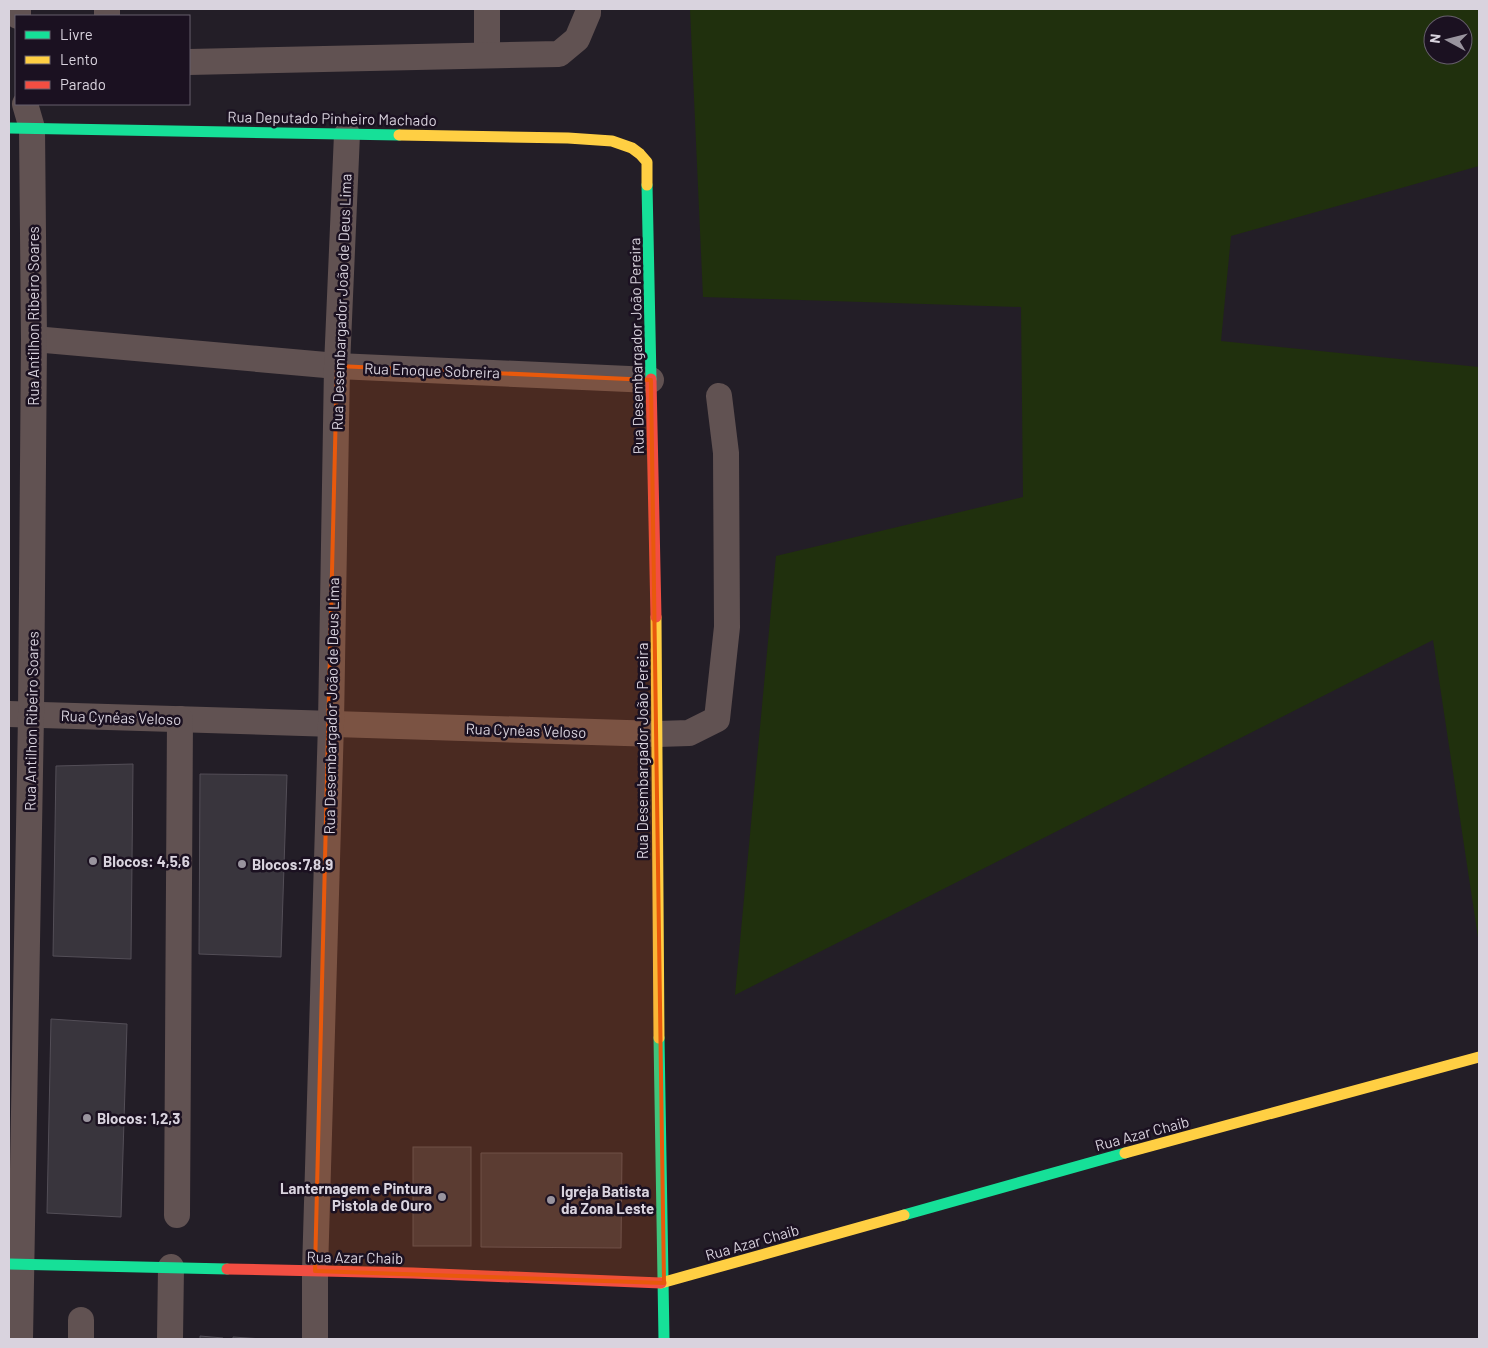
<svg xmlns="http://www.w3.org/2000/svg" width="1488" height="1348" font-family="Barlow,sans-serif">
	<rect width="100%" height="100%" fill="#231e27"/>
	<!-- green -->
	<path fill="#20300d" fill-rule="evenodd" d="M690,9h789v157l-248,70 -10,105 258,26v577l-46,-304 -698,355 41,-439 247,-59 -2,-190 -318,-10zM1433,25h30v30h-30z"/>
	<!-- building -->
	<g fill="#39353d" stroke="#534e57">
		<path d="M133,764l-2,195 -78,-3 3,-190z"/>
		<path d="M200,774l87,1 -6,182 -82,-3z"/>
		<path d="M51,1019l76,5 -6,193 -74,-4z"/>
		<rect x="413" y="1147" width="58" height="99"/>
		<path d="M481,1153h141l-1,95 -140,-1z"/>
		<path d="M200,1336l23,2v1h-23z"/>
		<path d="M233,1337l30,2h-30z"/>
	</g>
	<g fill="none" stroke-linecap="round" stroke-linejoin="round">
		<!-- street -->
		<g stroke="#615252" stroke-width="26">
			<path d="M487,9v46"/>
			<path d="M18,16v-7"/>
			<path d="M107,16v-7"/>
			<path d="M189,62l370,-8 18,-15 11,-26v-4"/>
			<path d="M34,339l303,27 314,14"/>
			<path d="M9,714l649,20 31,-1 28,-14 10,-92 -1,-174 -7,-57"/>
			<path d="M177,1215l3,-496"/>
			<path d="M20,1339l11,-624 3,-376 -2,-211 -7,-24"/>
			<path d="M81,1339v-19"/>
			<path d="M170,1339l1,-72"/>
			<path d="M315,1339v-68l16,-548 6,-357 10,-232"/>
		</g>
		<!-- fast -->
		<g stroke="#16e098" stroke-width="11">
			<path d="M9,128l390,7"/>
			<path d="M647,185l4,194"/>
			<path d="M659,1038l5,301"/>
			<path d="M904,1215l221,-62"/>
			<path d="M9,1264l218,5"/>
		</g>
		<!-- slow -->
		<g stroke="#ffcf43" stroke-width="11">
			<path d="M399,135l169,3 44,3 20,7 8,6 7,8v23"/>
			<path d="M656,617l3,421"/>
			<path d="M1125,1153l354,-96"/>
			<path d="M661,1283l243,-68"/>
		</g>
		<!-- jam -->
		<g stroke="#f24e42" stroke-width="11">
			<path d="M651,379l5,238"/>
			<path d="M227,1269l186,4 248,10"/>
		</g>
	</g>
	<!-- marked area -->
	<path fill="#e8590c" fill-opacity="0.2" stroke="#e8590c" stroke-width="4" stroke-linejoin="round" d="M337,366l314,14 13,903 -349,-12z"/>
	<!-- markers -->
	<g fill="#99949e" stroke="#1b1121" stroke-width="2">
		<circle cx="93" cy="861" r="5"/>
		<circle cx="242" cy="864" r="5"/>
		<circle cx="87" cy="1118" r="5"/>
		<circle cx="442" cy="1197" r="5"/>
		<circle cx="551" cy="1200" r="5"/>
	</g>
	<g text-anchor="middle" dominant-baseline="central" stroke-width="5" stroke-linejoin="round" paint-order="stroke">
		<!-- street labels -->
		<g font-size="15" fill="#d9d3de" stroke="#1b1121">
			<text transform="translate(332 118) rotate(1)">Rua Deputado Pinheiro Machado</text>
			<text transform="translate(341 302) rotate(-88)">Rua Desembargador João de Deus Lima</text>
			<text transform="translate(33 316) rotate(-90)">Rua Antilhon Ribeiro Soares</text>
			<text transform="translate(636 346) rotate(-91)">Rua Desembargador João Pereira</text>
			<text transform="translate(432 370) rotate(2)">Rua Enoque Sobreira</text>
			<text transform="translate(331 706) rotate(-89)">Rua Desembargador João de Deus Lima</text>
			<text transform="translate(121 717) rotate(2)">Rua Cynéas Veloso</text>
			<text transform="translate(31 721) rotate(-89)">Rua Antilhon Ribeiro Soares</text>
			<text transform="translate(526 730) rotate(2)">Rua Cynéas Veloso</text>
			<text transform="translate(642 751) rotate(-90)">Rua Desembargador João Pereira</text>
			<text transform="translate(1142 1133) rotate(-15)">Rua Azar Chaib</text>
			<text transform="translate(752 1242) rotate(-16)">Rua Azar Chaib</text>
			<text transform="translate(355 1257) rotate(1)">Rua Azar Chaib</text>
		</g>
		<!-- poi labels -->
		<g font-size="15" font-weight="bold" fill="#d9d3de" stroke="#1b1121" text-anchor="start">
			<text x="103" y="861">Blocos: 4,5,6</text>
			<text x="252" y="864">Blocos:7,8,9</text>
			<text x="97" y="1118">Blocos: 1,2,3</text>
			<text x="432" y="1188" text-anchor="end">Lanternagem e Pintura<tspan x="432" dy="17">Pistola de Ouro</tspan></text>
			<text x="561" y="1191">Igreja Batista<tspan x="561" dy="17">da Zona Leste</tspan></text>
		</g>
	</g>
	<!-- border -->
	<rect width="1488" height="1348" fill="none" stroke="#d9d3de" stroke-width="20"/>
	<!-- legend -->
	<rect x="15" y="15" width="175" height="90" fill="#1b1121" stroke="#675f6d"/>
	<rect x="25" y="31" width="25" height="8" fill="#16e098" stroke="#675f6d"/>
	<text x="60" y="40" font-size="15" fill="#d9d3de">Livre</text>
	<rect x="25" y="56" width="25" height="8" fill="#ffcf43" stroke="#675f6d"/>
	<text x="60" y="65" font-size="15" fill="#d9d3de">Lento</text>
	<rect x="25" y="81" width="25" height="8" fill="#f24e42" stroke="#675f6d"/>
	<text x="60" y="90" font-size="15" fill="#d9d3de">Parado</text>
	<!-- north arrow -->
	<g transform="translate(1448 40) rotate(277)"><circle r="24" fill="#1b1121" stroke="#675f6d"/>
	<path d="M0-4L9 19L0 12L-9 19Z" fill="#99949e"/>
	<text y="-8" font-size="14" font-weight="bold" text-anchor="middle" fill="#d9d3de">N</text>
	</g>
</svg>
